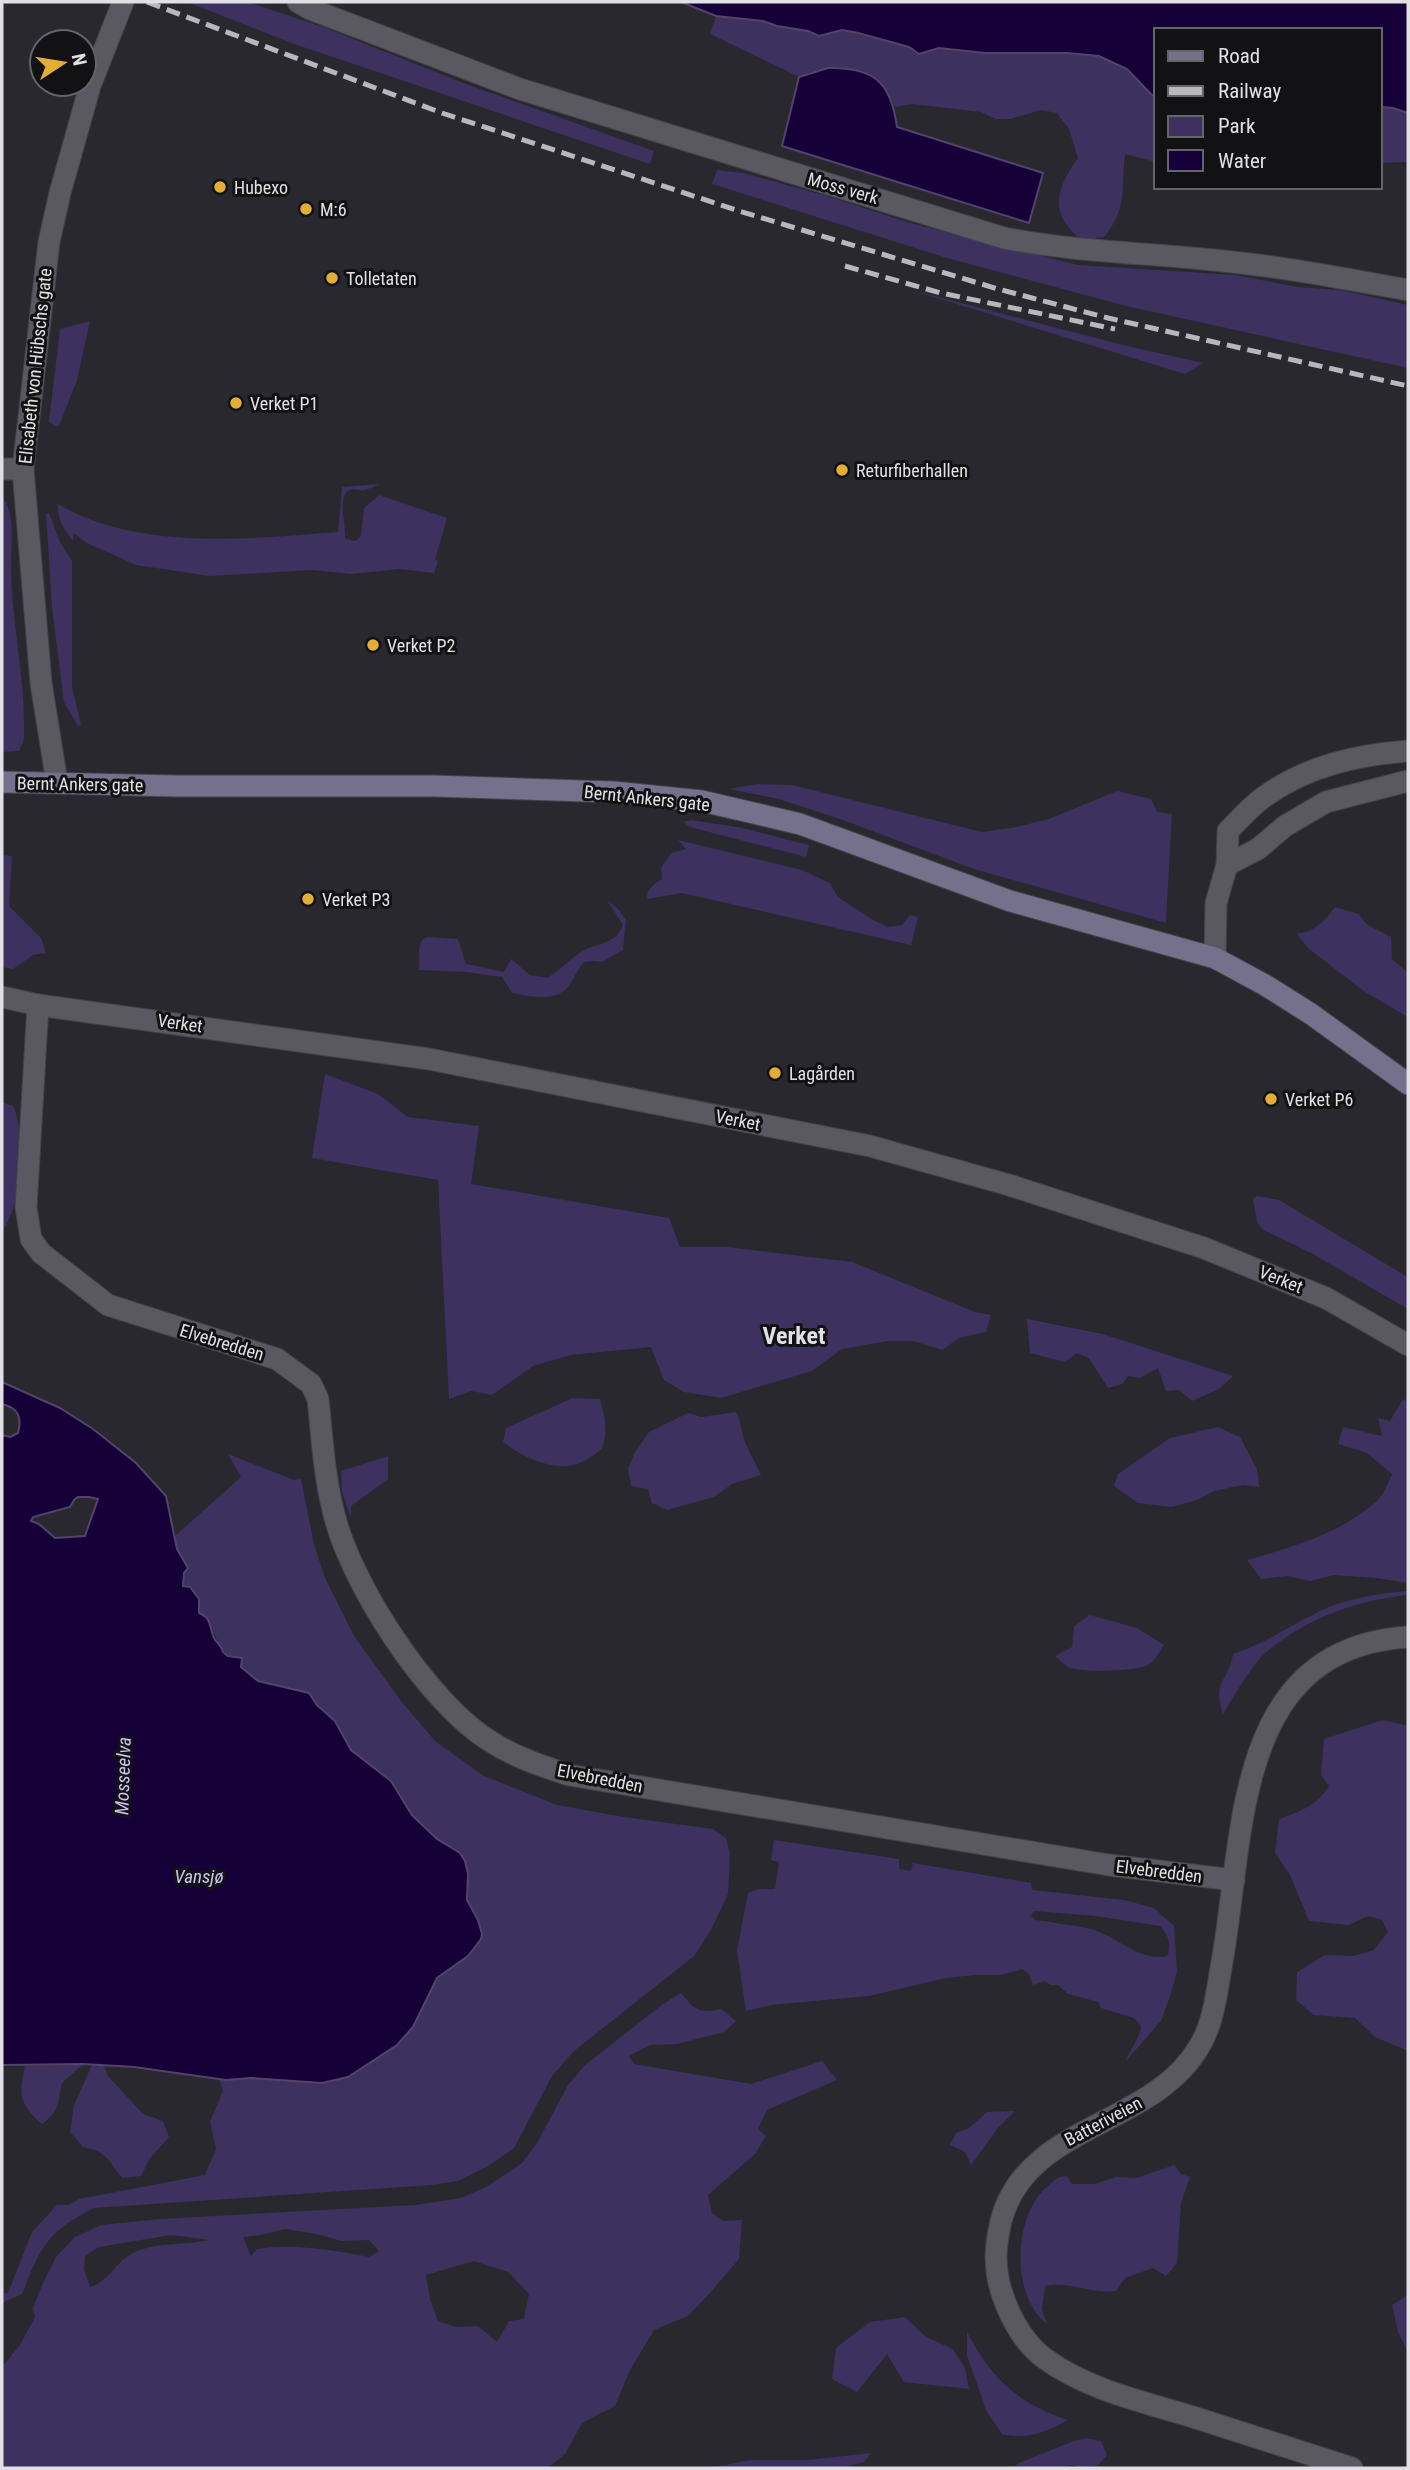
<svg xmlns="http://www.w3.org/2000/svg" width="1410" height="2470" font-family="'Roboto Condensed',sans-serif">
	<rect width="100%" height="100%" fill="#29282f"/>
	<!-- green -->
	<g fill="#3c315f" fill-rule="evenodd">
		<path d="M187,2h59l7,2 70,23 143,57 188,67 -4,13 -353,-119z"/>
		<path d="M716,16l47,5 14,5 32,5 10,5 23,-6 67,17 10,7 20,-6 46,5h82l32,3 28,13 24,25 5,3v65l-31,-8c-4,33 3,55 -21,83l-22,3c-34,-25 -26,-52 -4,-82l-9,-29 -12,-16 -17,-3 -29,9h-15l-15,-7 -69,-8 -17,3c-20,-42 -56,-48 -96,-30l-89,-43z"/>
		<path d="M1380,107l13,1 15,5v49l-28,1z"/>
		<path d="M717,170l26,3 84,23 83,27 168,42 157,10 63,12 42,3 68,15v63l-282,-62 -179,-48 -235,-74z"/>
		<path d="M911,290l216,56 76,17 -18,11z"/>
		<path d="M90,321l-13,59 -18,46h-4l-6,-4 11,-93z"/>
		<path d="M380,484c-5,2 -11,5 -16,6 -5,1 -11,-3 -16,1 -11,7 -1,38 -3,48l10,2 6,-5 3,-28 15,-13 68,23 -12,42 3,1 -4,12 -35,-4 -48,5 -38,-4 -104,6 -73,-11 -49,-22 -13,-10 -1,8c-9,-12 -16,-21 -15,-37 79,47 192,35 280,28l4,-45z"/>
		<path d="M2,497c14,16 9,48 9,68 0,57 15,114 13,172 0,5 -3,9 -5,14l-17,1z"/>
		<path d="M46,513h3l11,29 12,19v126l9,37 -3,2 -14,-24 -12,-94z"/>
		<path d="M757,784l35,1 190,47 35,-5 32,-8 68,-28 34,8 6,13 15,2 -6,109 -192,-54 -134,-50 -61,-20 -50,-10z"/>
		<path d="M691,820l52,8 66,17 -3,12 -116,-30 -7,-5z"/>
		<path d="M678,840l124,30 28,13 8,14 35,23 15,7 14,-2 8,-10 8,2 -7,28 -229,-52 -35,6c0,-11 6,-14 15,-20l-1,-11 10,-15 15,-4z"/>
		<path d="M2,855l10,1 -3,50 32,32 5,15 -13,2 -20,14 -11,-2z"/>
		<path d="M607,900l10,8 9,12 -3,30 -21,12 -9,-1 -9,1c-7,8 -10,17 -16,25 -14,16 -38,9 -56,6l-10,-16 -36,-5 -47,-2v-21l3,-9 5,-3 31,2 8,25 38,8 7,-13 19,16 17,3c12,-7 20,-16 31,-24 17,-13 37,-7 45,-29z"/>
		<path d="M1335,907l24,7 7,10 25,13 1,22 16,14v44l-43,-25 -57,-44 -11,-14c18,-3 27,-12 38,-27z"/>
		<path d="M325,1074l53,20 30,23 71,9 -8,58 198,34 11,29h47l125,15 123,50 16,3 -5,17 -27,6 -17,12 -29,-9h-25l-46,8 -30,22 -91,27 -37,-6 -20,-12 -13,-33 -81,8 -37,11 -41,29 -21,-4 -22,8 -11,-219 -126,-22z"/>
		<path d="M2,1102l11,4c13,25 8,103 -11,125z"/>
		<path d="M1257,1196l22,4 127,76 2,3v30l-97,-56 -49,-24 -5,-7 -4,-23z"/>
		<path d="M1027,1319l76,15 130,42 -14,13 -27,12 -13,-11 -13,1 -8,-23 -18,10 -12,-2 -6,8 -14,4 -19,-30 -12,-5 -12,9 -35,-9z"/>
		<path d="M573,1398l27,1c4,15 9,33 2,49 -3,4 -8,7 -13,10 -26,19 -64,1 -86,-16l3,-14z"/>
		<path d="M1403,1399l5,3v181l-32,-5 -42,-3 -23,6 -24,-5 -26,3 -14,-19c45,-13 92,-26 129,-58 7,-6 12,-19 16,-28l-25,-21 -29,-9 5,-17 39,9 -4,-18 12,3z"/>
		<path d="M736,1412c5,9 5,17 8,27 3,10 12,24 17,36l-29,9 -18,13 -47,13 -15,-7 -4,-14 -17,-3 -3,-17 6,-15 15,-22 39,-19 13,4z"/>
		<path d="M1218,1427l22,10 17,32 2,18 -16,-2 -29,6 -17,9 -25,7 -34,-4 -24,-17 4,-12 52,-36z"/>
		<path d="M228,1454l66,26 7,-1 13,65 11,34 29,58 47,65 35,41 48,34 73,29 67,12 89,12 13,9 4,15 -2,41 -17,36 -17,26 -120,95 -22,25 -38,72 -24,17 -32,16 -26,4 -338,23c-47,24 -53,38 -72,86l-20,9v-9l6,-1 24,-61 25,-27h12l10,-6 126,-24 11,-26 -6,-27 13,-31 -4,-12 32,-1 71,5 26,-6 49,-32 16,-18 24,-49 45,-44 -4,-14 -11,-20 -12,-51 -18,-10 -15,-13 -13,-15 -7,-15 -10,-15 -41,-31 -16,-29 -18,-16 -3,-7 -21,-10 -21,-2 -14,-5 -17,-14 -1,-4c-5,-3 -11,-6 -15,-10 -12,-11 -10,-34 -26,-39v-15l-9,-12 -7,-1 3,-23 -9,-14 -2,-13 66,-59z"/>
		<path d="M388,1456v23l-37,27v12l-9,-26 -1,-21z"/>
		<path d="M1408,1591v4c-50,5 -98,22 -138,54 -16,12 -36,47 -47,65 -11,-33 5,-32 10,-60 38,-12 65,-35 99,-48 24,-9 51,-13 76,-15z"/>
		<path d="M1090,1615l47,13 27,17c-5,7 -10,18 -18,21 -12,5 -66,7 -78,1 -4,-2 -9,-8 -13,-11l17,-9 2,-21z"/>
		<path d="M1383,1720l25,6v325l-33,-14 -20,-19 -41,-3 -18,-15 1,-28 28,-17 29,1 20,-6 14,-18 -6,-12 -14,-4 -19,9 -40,-4 -19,-46 -15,-22 4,-34c21,-7 38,-14 50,-33l-8,-11 3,-36z"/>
		<path d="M774,1840l125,19v10l12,2 2,-8 118,20 1,7 92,10 30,8 20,18 3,46 -7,24 -9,25 -35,40c4,-11 14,-24 15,-35l-7,-8 -33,-10 -3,-6 -30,-8 -10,-9h-8l-5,-4 -12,4 -4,-11 -7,-5 -21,6h-26l-29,3 -77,18 -98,9 -25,6 -9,-60 11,-58 10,-4h17l4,-27 -8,-2zM1034,1911l62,5 64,10c8,8 12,19 7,30 -28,6 -50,-20 -76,-27 -18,-4 -37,-6 -55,-9l-5,-4z"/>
		<path d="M681,1993c14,17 18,21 40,16l15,12 -12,11 -47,12 -27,1 -21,11 5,8 117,20 71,-23 15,19 -70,30 -9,19 8,7 -11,18 -47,41 4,18 11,8 19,-1 -3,39 -30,35 -21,22 -34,14 -24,40 -15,36 -33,17 -17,31 -17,14h-546v-101l18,-22 15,-28 -2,-9 10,-25 13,-26 19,-20 26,-12 60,-6 254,-14 46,-7 27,-12 34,-23 15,-20 31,-58 17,-20 78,-61zM285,2229l32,5 24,7 28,-1 10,11 -10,6c-36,-7 -76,-14 -112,-8l-6,7 -8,-19 18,-2zM171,2235l38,5c-25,6 -59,1 -81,16 -14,10 -21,26 -38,31l-6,-18 1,-13 14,-9zM474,2261l34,11 21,22 -5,25 -15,2 -12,21 -19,-16 -22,1 -18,-6 -8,-22 -4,-24z"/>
		<path d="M83,2064l-21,19c-5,21 -1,27 -20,41 -24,-22 -23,-28 -17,-59z"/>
		<path d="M92,2065l12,1 4,10 35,38 20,7 6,16 -19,21 -9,18 -19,2 -15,-20 -9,-7 -15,-4 -13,-15 4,-27z"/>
		<path d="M1015,2111l-17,17 -27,37 -6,-13 -15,-7 6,-12 13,-5 18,-16z"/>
		<path d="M1174,2165l7,9 9,3 -9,26 -4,60 -11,13 -13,-8 -28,10 -9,13c-24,3 -48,-10 -71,-5l-3,23 5,15c-37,-28 -34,-110 1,-138 6,-6 10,-10 19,-10l5,8h23l21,-7 21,1z"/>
		<path d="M1408,2295v58l-10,-21 -6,-27z"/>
		<path d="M905,2317l21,20 27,12 12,19 4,21 -65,-7 -17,-28 -30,38 -25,-13 4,-31 34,-26z"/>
		<path d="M967,2332c24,46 51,72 101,88 -21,12 -42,20 -66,14l-15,-22 -20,-56z"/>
		<path d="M1086,2438l15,3 6,14 -9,10 -14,3 -13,-3 -13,3h-44l5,-5 55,-22z"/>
		<path d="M871,2453l-7,9 -23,6h-133l43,-8h57z"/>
	</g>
	<!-- water -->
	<g fill="#160038" stroke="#53436c" stroke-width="2" fill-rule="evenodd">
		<path d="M681,2h727v111l-15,-5 -13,-1v-77h-224v67l-5,-3 -24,-25 -28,-13 -32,-3h-82l-46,-5 -20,6 -10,-7 -51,-14 -16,-3 -23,6 -11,-5 -31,-5 -14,-5 -47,-5z"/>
		<path d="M828,68c46,-1 63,14 69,59l146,46 -14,50 -247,-77 17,-69z"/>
		<path d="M2,1382l58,26 33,21 43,34 30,33 11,53 11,19 -4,5 -1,13 7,1 9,12v14c13,5 10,14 15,25 3,6 7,6 9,14l5,4 14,2 -1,9 17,14 51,12 8,12 18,16 16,29 40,31 21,34 25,24 23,14 5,8 3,13 -1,26 11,20 4,14 -1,5 -13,17 -31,22 -24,49 -16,18 -49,32 -26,6 -71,-5 -25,2 -92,-13 -51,-3 -81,1v-630l8,2 8,-4c4,-15 1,-25 -16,-29zM78,1497h11l9,2 -13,37 -30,2 -16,-14 -8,-3 2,-4 37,-10 4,-7z"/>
	</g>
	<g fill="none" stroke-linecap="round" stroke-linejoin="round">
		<defs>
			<g id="street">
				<path d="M298,2l12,7 210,80 484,149c72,14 146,15 219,23 62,6 124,18 185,29"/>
				<path d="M2,469h21"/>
				<path d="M57,782l-16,-99 -18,-214 26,-227 11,-49 30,-107 33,-84"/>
				<path d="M1227,865l31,-16 27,-23 41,-24 82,-21"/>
				<path d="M1215,958l1,-55 11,-38 1,-34c11,-11 23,-25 36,-34 42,-31 93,-42 144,-46"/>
				<path d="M2,997l36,8 391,54 441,87 139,39 195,63 122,50 82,47"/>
				<path d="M38,1005l-12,202 5,32 10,14 67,52 169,54 34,25 7,15c4,37 6,75 15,111 16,72 95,193 157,231 24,16 52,25 79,34l540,90 125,15"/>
				<path d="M1352,2468c-54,-17 -108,-35 -162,-52 -50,-15 -104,-27 -146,-58 -23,-17 -38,-48 -45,-75 -5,-21 -3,-40 2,-62 25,-97 151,-94 198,-174 15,-24 18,-57 23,-85 23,-128 11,-314 186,-325"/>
			</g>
			<path id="secondary" d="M2,782l174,4h258l180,6 88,9 98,23 210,77 205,57 50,27 46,29 97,70"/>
		</defs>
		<!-- street casing -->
		<use href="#street" stroke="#444348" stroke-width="23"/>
		<!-- secondary casing -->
		<use href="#secondary" stroke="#444348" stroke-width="23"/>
		<!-- street -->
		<use href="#street" stroke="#5a5961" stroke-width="21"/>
		<!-- secondary -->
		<use href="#secondary" stroke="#75708c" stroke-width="21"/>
		<!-- rail -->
		<g stroke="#b8b7bc" stroke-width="5" stroke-dasharray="14 7" stroke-linecap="butt">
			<path d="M147,2l295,111 297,98 259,78 110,29 300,68"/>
			<path d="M845,266l96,27 174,36"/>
		</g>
	</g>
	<!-- markers -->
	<g fill="#e3ae35" stroke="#121114" stroke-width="2.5">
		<circle cx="220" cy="187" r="7"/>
		<circle cx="306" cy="209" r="7"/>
		<circle cx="332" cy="278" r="7"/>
		<circle cx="236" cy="403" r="7"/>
		<circle cx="842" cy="470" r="7"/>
		<circle cx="373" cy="645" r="7"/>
		<circle cx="308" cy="899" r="7"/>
		<circle cx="775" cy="1073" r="7"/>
		<circle cx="1271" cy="1099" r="7"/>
	</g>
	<g text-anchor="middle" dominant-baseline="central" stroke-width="6" stroke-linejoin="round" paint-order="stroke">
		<!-- poi labels -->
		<g font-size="18" fill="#e1e0e5" stroke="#121114" text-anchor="start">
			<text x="234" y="187">Hubexo</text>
			<text x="320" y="209">M:6</text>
			<text x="346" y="278">Tolletaten</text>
			<text x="250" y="403">Verket P1</text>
			<text x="856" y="470">Returfiberhallen</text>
			<text x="387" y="645">Verket P2</text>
			<text x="322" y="899">Verket P3</text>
			<text x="789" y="1073">Lagården</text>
			<text x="1285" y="1099">Verket P6</text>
		</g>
		<!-- street labels -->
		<g font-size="18" fill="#e1e0e5" stroke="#121114">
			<text transform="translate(843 188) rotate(16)">Moss verk</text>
			<text transform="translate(35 366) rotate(-84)">Elisabeth von Hübschs gate</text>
			<text transform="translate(80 784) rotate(1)">Bernt Ankers gate</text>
			<text transform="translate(647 798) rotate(6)">Bernt Ankers gate</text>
			<text transform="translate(180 1023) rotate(8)">Verket</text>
			<text transform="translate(738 1120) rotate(11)">Verket</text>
			<text transform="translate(1281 1279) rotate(22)">Verket</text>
			<text transform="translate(222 1342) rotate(17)">Elvebredden</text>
			<text transform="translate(600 1778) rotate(11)">Elvebredden</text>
			<text transform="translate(1159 1871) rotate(7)">Elvebredden</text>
			<text transform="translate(1103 2121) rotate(-28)">Batteriveien</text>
		</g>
		<!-- water labels -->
		<g font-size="19" font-style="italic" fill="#ccc3f1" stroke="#121114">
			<text transform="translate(123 1776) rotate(-88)">Mosseelva</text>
			<text x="199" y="1876">Vansjø</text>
		</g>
		<!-- district labels -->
		<g font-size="24" font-weight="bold" fill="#e1e0e5" stroke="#121114">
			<text x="794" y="1336">Verket</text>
		</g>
	</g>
	<!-- border -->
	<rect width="1410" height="2470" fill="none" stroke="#e1e0e5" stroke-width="7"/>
	<!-- legend -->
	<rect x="1154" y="28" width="228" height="161" fill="#121114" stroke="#656468" stroke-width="2"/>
	<rect x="1168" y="51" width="35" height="10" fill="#75708c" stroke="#656468" stroke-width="2"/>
	<text x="1218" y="63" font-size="21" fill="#e1e0e5">Road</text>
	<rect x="1168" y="86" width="35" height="10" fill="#b8b7bc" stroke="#656468" stroke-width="2"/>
	<text x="1218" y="98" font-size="21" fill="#e1e0e5">Railway</text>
	<rect x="1168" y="116" width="35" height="21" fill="#3c315f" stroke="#656468" stroke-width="2"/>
	<text x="1218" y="133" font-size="21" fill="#e1e0e5">Park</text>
	<rect x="1168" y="150" width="35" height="21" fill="#160038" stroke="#656468" stroke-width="2"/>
	<text x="1218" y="168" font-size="21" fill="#e1e0e5">Water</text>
	<!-- north arrow -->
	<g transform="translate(63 63) rotate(78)"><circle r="33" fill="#121114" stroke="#656468" stroke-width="2"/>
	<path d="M0-5L12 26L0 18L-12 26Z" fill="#e3ae35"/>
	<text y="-10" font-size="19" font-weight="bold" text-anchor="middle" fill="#e1e0e5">N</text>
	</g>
</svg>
